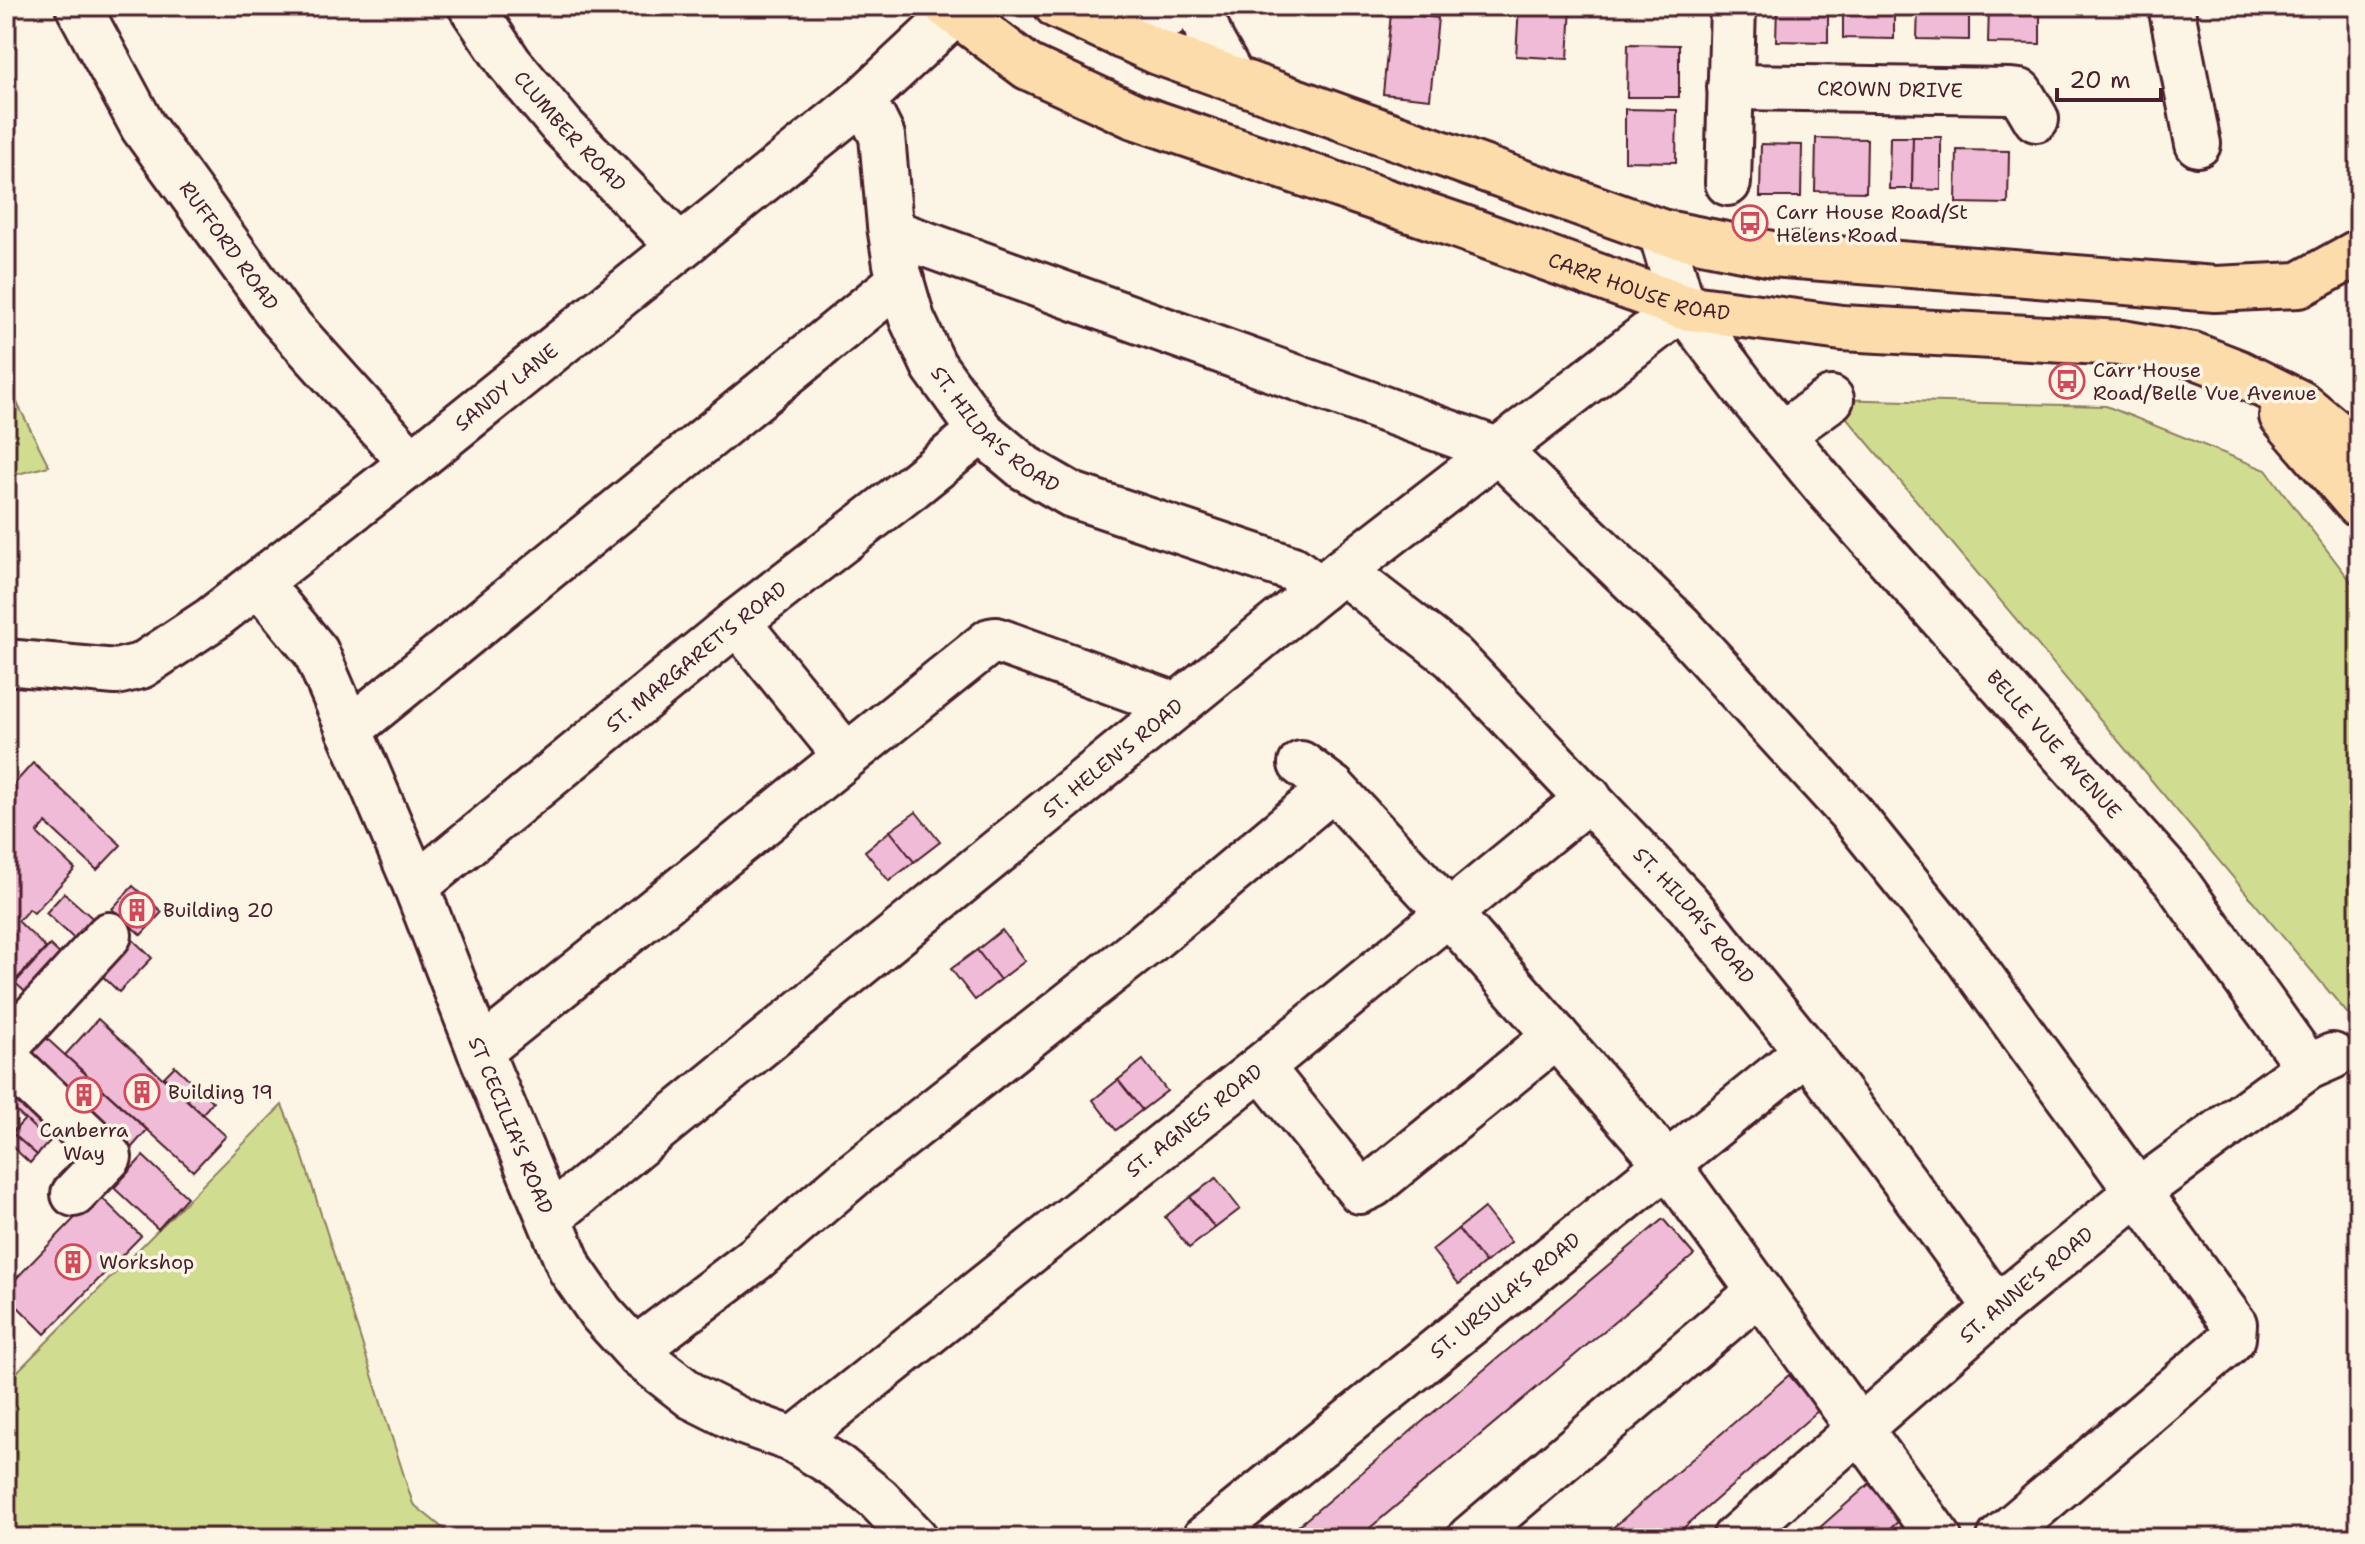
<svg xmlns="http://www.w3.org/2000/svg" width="2365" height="1544" font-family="'Shantell Sans',sans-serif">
	<rect width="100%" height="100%" fill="#fcf5e5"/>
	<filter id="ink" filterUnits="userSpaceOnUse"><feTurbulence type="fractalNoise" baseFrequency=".0125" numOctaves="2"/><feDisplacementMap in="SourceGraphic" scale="16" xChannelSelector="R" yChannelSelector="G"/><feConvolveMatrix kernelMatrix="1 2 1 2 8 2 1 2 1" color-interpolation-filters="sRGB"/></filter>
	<g filter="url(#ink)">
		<!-- green -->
		<g fill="#d0dd90" stroke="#8d7e5e" stroke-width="2">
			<path d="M6,381l43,85 -43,11z"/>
			<path d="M1831,399l275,7 160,64 93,122v422l-12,-1z"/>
			<path d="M282,1105l19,46 112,353 42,34h-449v-155z"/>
		</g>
		<!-- building -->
		<g fill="#efbbd7" stroke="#4a1f2b" stroke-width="2">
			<path d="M1519,6h52l-3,53 -52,-3z"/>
			<path d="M1777,6h51v36l-52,-1z"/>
			<path d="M1843,6h51v33l-51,-1z"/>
			<path d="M1918,6h51v34l-52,-1z"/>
			<path d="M1989,6h51v38l-52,-1z"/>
			<path d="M1391,13l47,5 -8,81 -47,-5z"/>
			<path d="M1628,44l51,1v52h-52z"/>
			<path d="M1625,109l52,1 -1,52 -51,-1z"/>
			<path d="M1890,137h23l-1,52h-23z"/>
			<path d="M1913,137h28v53l-29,-1z"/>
			<path d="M1816,138l51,1 -1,53 -51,-1z"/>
			<path d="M1761,144l41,1 -1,52h-41z"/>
			<path d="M1957,150l52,1 -1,53 -52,-1z"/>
			<path d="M33,763l88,82 -24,25 -51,-47 -9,10 38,36 -41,44 -5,-4 -11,12 28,27 -32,34 -8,-7v-182z"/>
			<path d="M916,812l24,30 -26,20 -24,-31z"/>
			<path d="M890,831l24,31 -25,19 -24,-30z"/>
			<path d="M133,886l29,26 -21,23 -29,-26z"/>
			<path d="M64,893l34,30 -18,21 -34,-31z"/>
			<path d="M1002,930l23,31 -25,19 -23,-30z"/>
			<path d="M128,935l24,23 -33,34 -23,-22z"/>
			<path d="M50,945l13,12 -34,38 -14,-12z"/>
			<path d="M977,950l23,30 -25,20 -24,-31z"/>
			<path d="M98,1019l128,117 -33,35 -128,-116z"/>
			<path d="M44,1036l103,94 -22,25 -104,-94z"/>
			<path d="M1143,1060l24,31 -25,19 -24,-30z"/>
			<path d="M175,1066l38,36 -11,12 -38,-37z"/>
			<path d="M1118,1080l24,30 -26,20 -23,-30z"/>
			<path d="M16,1090l45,40 -12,12 -43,-40z"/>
			<path d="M25,1119l24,23 -12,13 -25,-22z"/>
			<path d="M12,1133l25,22 -7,8 -24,-22z"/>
			<path d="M143,1156l44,41 -29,32 -44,-41z"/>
			<path d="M1216,1178l24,31 -25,19 -25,-31z"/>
			<path d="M98,1194l43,42 -96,98 -39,-39v-6z"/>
			<path d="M1190,1197l25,31 -26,20 -24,-31z"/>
			<path d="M1484,1208l27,34 -26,21 -27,-34z"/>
			<path d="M1663,1219l31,36 -336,283h-74z"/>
			<path d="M1458,1229l27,34 -26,21 -27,-34z"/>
			<path d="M1789,1375l30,35 -147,128h-71z"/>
			<path d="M1869,1484l31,36 -20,18h-72z"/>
		</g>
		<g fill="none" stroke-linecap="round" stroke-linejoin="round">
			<defs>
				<g id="minor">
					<path id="s1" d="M78,6l65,121 137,189 132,147"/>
					<path id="s2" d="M471,6l39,58 52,62 117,120"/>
					<path d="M1198,6l14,36 21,37"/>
					<path d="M2171,6l27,138"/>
					<path d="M1122,36l42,-18 14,-12"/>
					<path id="s3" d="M1730,87l281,4 9,1 16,27"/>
					<path id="s4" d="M859,103l14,15 9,18 8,90 6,38 16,55 22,47 47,65 44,37 47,27 221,74 27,20"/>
					<path d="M1728,183l5,-177"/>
					<path d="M892,232l605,218 183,176 170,186 116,144 268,368 -1,14 -7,7 -226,193"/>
					<path id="s5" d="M1661,232l22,75 68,90 77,93 347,390 133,187"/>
					<path d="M1782,434l49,-35"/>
					<path id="s6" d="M1342,571l111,86 235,247 119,147 77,102 113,155"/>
					<path id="s7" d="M260,584l56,68 100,234 64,165 91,219 30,43 39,43 53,41 50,25 51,18 44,27 40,32 37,39"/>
					<path d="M737,622l109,134"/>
					<path id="s8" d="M6,662l110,10 25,-6 71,-47 200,-156 447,-360 104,-97"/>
					<path d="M349,730l552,-450"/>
					<path d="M1301,764l32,24 116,125 219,252 271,373"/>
					<path id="s9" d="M416,886l321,-264 176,-136 68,-55"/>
					<path d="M6,1047l103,-112"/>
					<path d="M480,1051l510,-410 6,-1 180,65"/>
					<path d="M6,1059l103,98 -35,37"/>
					<path d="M1261,1067l99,124 13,-6 183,-149"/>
					<path id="s10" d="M550,1217l792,-646 341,-264"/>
					<path d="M635,1350l120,-91 97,-83 295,-233 186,-155"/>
					<path id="s11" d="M794,1440l467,-373 328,-269"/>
					<path id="s12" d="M1205,1538l602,-487"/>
					<path d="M1470,1538l290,-247"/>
					<path id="s13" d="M1735,1538l262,-230 142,-117 169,-124 25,-11"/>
				</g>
				<g id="highway">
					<path id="s14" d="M947,6l81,61 106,49 327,111 222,80 159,21 280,15 71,12 44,17 63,31 59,49"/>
					<path d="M1057,6l101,46 503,180 111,22 443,35 84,-4 60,-33"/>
					<path d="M2282,416l77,89"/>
				</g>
			</defs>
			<!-- minor casing -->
			<use href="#minor" stroke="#4a1f2b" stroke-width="50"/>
			<!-- highway casing -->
			<use href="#highway" stroke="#4a1f2b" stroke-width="50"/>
			<!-- minor -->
			<use href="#minor" stroke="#fcf5e5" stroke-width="44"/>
			<!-- highway -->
			<use href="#highway" stroke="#fddcac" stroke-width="44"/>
		</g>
	</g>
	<!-- icons -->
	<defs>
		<symbol id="bus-ring" viewBox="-11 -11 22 22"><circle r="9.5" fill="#fcf5e5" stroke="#d1495b" stroke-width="1.5"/><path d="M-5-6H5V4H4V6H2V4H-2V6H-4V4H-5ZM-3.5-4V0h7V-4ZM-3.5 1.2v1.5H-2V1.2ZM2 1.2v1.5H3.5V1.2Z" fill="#d1495b"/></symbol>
		<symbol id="building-ring" viewBox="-11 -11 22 22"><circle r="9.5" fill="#fcf5e5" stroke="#d1495b" stroke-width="1.5"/><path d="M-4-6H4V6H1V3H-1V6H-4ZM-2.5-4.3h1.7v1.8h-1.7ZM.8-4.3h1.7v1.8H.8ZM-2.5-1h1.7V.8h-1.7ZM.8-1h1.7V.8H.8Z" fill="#d1495b"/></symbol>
	</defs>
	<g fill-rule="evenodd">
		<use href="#bus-ring" x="1730" y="203" width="40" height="40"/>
		<use href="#bus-ring" x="2047" y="361" width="40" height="40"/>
		<use href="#building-ring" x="117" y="890" width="40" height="40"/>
		<use href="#building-ring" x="122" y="1072" width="40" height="40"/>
		<use href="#building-ring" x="64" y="1075" width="40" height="40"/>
		<use href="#building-ring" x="53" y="1242" width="40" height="40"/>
	</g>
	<g text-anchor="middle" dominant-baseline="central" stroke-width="7" stroke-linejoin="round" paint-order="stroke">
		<!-- street labels -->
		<g font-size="20" fill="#4a1f2b" stroke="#fcf5e5">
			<text stroke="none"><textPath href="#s3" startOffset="160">CROWN DRIVE</textPath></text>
			<text stroke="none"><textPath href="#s2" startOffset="160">CLUMBER ROAD</textPath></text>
			<text stroke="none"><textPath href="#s1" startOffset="284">RUFFORD ROAD</textPath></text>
			<text stroke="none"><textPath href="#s14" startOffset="752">CARR HOUSE ROAD</textPath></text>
			<text stroke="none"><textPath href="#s8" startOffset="596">SANDY LANE</textPath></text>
			<text stroke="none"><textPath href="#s4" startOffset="368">ST. HILDA'S ROAD</textPath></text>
			<text stroke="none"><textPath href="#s9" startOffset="362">ST. MARGARET'S ROAD</textPath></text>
			<text stroke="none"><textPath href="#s5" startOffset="652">BELLE VUE AVENUE</textPath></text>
			<text stroke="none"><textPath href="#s10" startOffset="726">ST. HELEN'S ROAD</textPath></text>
			<text stroke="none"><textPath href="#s6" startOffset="494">ST. HILDA'S ROAD</textPath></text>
			<text stroke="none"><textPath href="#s11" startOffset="512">ST. AGNES' ROAD</textPath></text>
			<text stroke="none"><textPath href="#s7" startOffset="600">ST CECILIA'S ROAD</textPath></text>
			<text stroke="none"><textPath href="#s13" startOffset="386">ST. ANNE'S ROAD</textPath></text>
			<text stroke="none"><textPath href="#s12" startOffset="386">ST. URSULA'S ROAD</textPath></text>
		</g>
		<!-- poi labels -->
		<g font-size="20" fill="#4a1f2b" stroke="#fcf5e5" text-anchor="start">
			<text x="1776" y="212">Carr House Road/St<tspan x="1776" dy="23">Helens Road</tspan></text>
			<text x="2093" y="370">Carr House<tspan x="2093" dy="23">Road/Belle Vue Avenue</tspan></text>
			<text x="163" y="910">Building 20</text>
			<text x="168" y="1092">Building 19</text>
			<text x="84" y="1130" text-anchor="middle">Canberra<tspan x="84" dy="23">Way</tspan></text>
			<text x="99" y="1262">Workshop</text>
		</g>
	</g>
	<!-- margin -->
	<rect width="2365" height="1544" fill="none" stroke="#fcf5e5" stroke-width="32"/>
	<rect x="16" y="16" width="2333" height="1512" fill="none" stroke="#4a1f2b" stroke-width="3" filter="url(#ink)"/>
	<!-- scale -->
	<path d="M2057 88v12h104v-12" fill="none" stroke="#4a1f2b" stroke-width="4"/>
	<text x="2069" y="88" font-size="24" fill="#4a1f2b" stroke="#fcf5e5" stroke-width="6" paint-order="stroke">20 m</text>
</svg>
